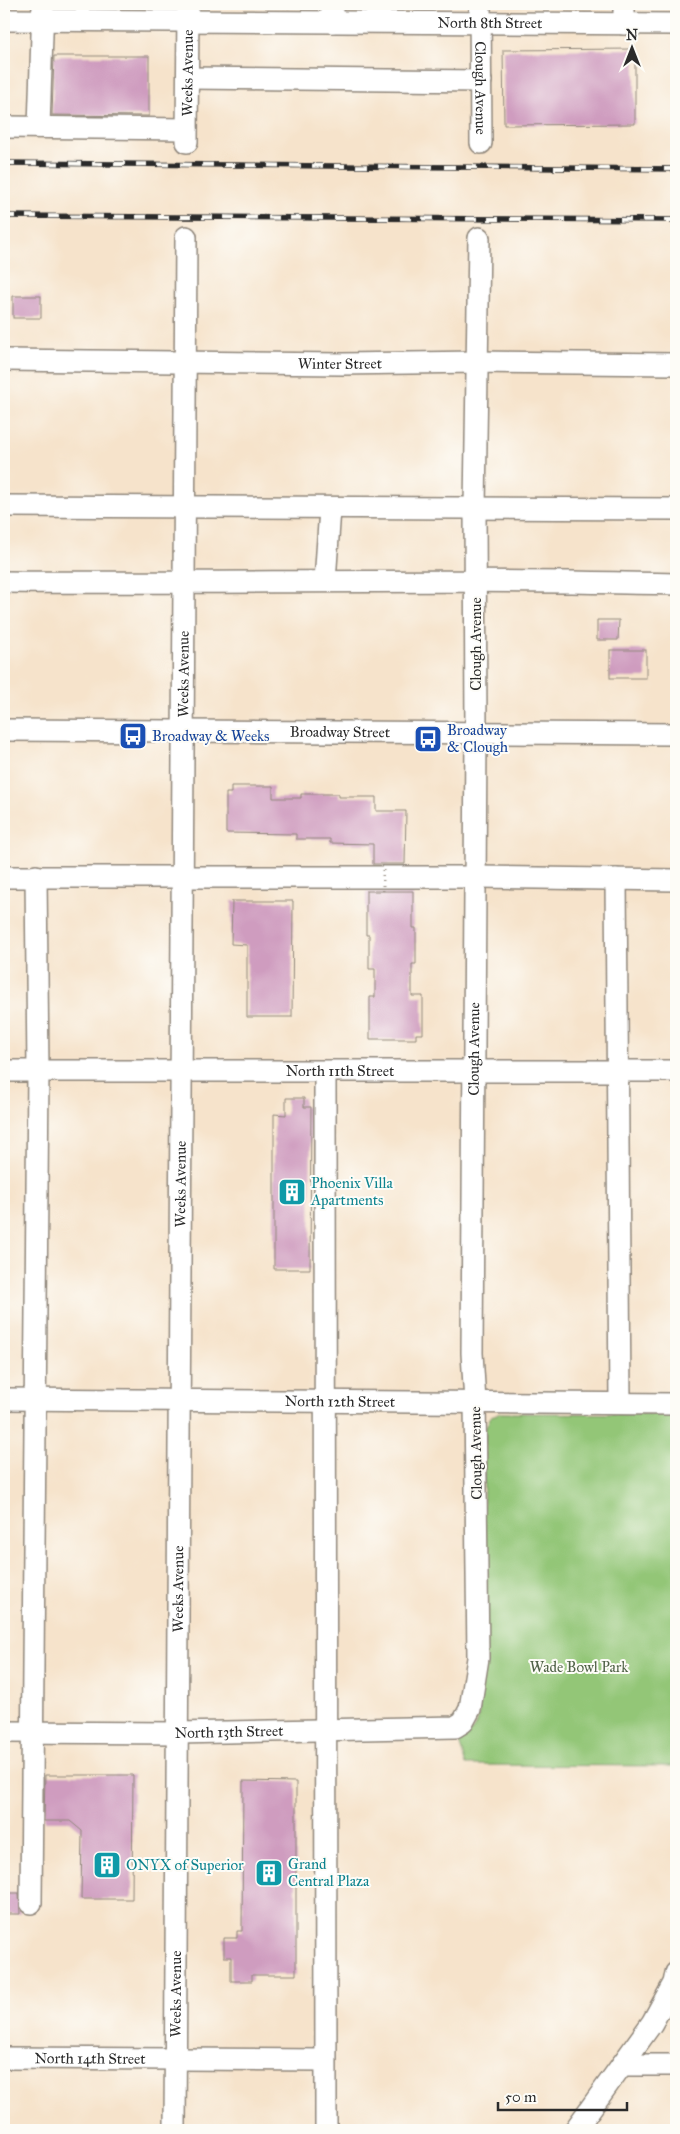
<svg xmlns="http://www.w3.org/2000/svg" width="680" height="2134" font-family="'IM FELL Great Primer',serif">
	<rect width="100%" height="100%" fill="#fdfcf7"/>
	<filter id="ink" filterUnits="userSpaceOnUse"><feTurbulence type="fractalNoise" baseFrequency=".02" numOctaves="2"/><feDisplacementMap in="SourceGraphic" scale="10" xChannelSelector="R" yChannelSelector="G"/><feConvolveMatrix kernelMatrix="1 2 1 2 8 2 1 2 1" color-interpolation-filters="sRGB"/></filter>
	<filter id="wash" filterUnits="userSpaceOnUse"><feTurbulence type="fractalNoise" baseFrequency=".0096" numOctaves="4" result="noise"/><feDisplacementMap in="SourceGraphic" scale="20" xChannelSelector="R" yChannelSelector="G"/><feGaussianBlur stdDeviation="1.12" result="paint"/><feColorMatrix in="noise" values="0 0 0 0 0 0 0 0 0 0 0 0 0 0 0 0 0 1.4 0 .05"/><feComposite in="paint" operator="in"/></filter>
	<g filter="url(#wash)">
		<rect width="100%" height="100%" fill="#f6e3cb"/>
		<!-- green -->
		<path fill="#93c677" stroke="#5f7851" d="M500,1413l176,1v352l-210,-1 -8,-26c14,-3 18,-13 21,-26l6,-284 6,-13z"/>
		<g id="blocks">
			<!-- building -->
			<g fill="#cf9cbf">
				<path d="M635,49v75l-131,1 -1,-75z"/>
				<path d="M54,56h95v60l-97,-1z"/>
				<rect x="13" y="296" width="28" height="22"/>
				<path d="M597,620h22l-1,20h-21z"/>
				<rect x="610" y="650" width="36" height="28"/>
				<path d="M231,786h42v12h28v-4h38v3h37v14h30l-1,53h-32v-20l-43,-1v-4h-34v-5l-70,-1v-40h5z"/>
				<path d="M366,891h47v37h3v36h-4v32h11v38h-7v5h-46v-42h5v-28h-6v-34h-3z"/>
				<path d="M232,901h61l-1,116h-45v-72l-16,-1z"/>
				<path d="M286,1098h18v9h7l-1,162h-36v-155l12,1z"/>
				<path d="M45,1775h88l-1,124h-51l1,-68 -12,-10h-26z"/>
				<path d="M243,1781l53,1v193h-44v6h-21v-24h-7v-19h13v-7h5z"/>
				<path d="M4,1893h15l1,21h-16z"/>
			</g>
		</g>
	</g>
	<g filter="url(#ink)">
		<use href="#blocks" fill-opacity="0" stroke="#90877b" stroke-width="1"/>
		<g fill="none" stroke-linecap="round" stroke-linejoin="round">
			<defs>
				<g id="minor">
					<path d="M332,4v18"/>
					<path id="s1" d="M480,4l1,139"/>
					<path d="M624,4v20"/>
					<path id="s2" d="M4,20l672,4"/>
					<path d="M188,78l293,3"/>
					<path d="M4,127l183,2"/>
					<path d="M39,127l4,-123"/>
					<path id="s3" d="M187,142l1,-138"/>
					<path id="s4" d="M4,360l338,4 135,-2 199,2"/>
					<path d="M4,506l672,3"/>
					<path d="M325,581l5,-72"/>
					<path d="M4,582c224,2 448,-4 672,2"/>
					<path id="s5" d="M4,730l672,4"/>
					<path d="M4,877h472l200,3"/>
					<path d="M616,879l4,523"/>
					<path id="s6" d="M4,1071h672"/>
					<path d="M325,1072l1,1058"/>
					<path id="s7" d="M4,1399l672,5"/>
					<path id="s8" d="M4,1732l174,1 277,-6 8,-5 7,-13 8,-51 -3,-256 -3,-49 4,-619 -1,-226 4,-270"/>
					<path d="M31,1903l7,-832 -2,-195"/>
					<path id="s9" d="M4,2058l321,2"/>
					<path d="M622,2065h54"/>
					<path id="s10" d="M175,2130l11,-1893"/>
					<path d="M575,2130l77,-107 22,-40 2,-10"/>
				</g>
			</defs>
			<!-- minor casing -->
			<use href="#minor" stroke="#90877b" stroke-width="24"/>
			<!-- minor -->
			<use href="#minor" stroke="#fff" stroke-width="21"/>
			<defs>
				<g id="rail">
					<path d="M4,163l672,6"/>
					<path d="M4,216l672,4"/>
				</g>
			</defs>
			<!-- rail casing -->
			<use href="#rail" stroke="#2b2b2b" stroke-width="5.5"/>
			<!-- rail -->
			<use href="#rail" stroke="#fdfcf7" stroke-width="4" stroke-dasharray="11" stroke-linecap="butt"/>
			<!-- path-bridge -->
			<path stroke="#90877b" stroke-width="3" stroke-dasharray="1 4" stroke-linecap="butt" d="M383,865v26"/>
		</g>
	</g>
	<!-- icons -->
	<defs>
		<symbol id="bus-square" viewBox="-11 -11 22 22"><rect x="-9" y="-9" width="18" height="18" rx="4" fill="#1a4fb4" stroke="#fdfcf7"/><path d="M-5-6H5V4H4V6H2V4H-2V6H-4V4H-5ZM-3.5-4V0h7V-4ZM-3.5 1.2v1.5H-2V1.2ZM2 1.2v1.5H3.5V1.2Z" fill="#fff"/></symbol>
		<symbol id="building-square" viewBox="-11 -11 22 22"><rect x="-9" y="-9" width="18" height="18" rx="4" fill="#0f9aa8" stroke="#fdfcf7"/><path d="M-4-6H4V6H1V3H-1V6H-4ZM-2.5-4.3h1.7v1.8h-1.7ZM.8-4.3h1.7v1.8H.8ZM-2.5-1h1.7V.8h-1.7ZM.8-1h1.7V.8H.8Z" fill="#fff"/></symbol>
	</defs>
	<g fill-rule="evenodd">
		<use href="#bus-square" x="117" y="720" width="32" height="32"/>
		<use href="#bus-square" x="412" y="723" width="32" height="32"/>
		<use href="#building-square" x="276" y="1176" width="32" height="32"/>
		<use href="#building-square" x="91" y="1849" width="32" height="32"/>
		<use href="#building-square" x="253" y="1857" width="32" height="32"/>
	</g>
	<g text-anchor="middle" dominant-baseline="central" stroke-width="4" stroke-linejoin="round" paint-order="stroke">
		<!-- street labels -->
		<g font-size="15" fill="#2b2b2b" stroke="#fdfcf7">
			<text stroke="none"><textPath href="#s2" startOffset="486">North 8th Street</textPath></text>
			<text stroke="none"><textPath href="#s3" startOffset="69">Weeks Avenue</textPath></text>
			<text stroke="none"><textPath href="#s1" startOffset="84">Clough Avenue</textPath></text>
			<text stroke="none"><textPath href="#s4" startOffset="336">Winter Street</textPath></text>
			<text transform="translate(476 644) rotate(-90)">Clough Avenue</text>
			<text stroke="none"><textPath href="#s10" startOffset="1456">Weeks Avenue</textPath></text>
			<text stroke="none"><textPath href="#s5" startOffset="336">Broadway Street</textPath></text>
			<text stroke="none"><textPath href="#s8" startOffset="1136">Clough Avenue</textPath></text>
			<text stroke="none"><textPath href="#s6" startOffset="336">North 11th Street</textPath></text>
			<text stroke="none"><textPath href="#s10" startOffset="946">Weeks Avenue</textPath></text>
			<text stroke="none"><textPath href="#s7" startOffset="336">North 12th Street</textPath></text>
			<text transform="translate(476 1453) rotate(-91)">Clough Avenue</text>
			<text stroke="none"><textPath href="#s10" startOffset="541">Weeks Avenue</textPath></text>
			<text stroke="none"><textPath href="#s8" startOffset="225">North 13th Street</textPath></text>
			<text stroke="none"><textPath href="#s10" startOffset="136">Weeks Avenue</textPath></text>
			<text stroke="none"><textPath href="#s9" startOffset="86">North 14th Street</textPath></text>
		</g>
		<!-- transit labels -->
		<g font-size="15" fill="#164399" stroke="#fdfcf7" text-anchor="start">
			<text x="447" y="730">Broadway<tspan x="447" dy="17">&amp; Clough</tspan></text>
			<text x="152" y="736">Broadway &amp; Weeks</text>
		</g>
		<!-- culture labels -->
		<g font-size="15" fill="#0d838f" stroke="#fdfcf7" text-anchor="start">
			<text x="311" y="1183">Phoenix Villa<tspan x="311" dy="17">Apartments</tspan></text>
			<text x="288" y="1864">Grand<tspan x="288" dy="17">Central Plaza</tspan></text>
			<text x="126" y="1865">ONYX of Superior</text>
		</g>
		<!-- park labels -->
		<g font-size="15" fill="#4f6146" stroke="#fdfcf7">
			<text x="579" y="1667">Wade Bowl Park</text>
		</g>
	</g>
	<!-- margin -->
	<rect width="680" height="2134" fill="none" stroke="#fdfcf7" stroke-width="20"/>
	<!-- north arrow -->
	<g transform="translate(632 48)" stroke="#fdfcf7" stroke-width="4" paint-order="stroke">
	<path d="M0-4L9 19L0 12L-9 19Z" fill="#2b2b2b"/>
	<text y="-8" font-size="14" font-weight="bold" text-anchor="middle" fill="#2b2b2b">N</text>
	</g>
	<!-- scale -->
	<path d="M498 2102v8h129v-8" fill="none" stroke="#2b2b2b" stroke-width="2.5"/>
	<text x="505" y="2102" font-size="15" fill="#2b2b2b" stroke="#fdfcf7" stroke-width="4" paint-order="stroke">50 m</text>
</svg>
